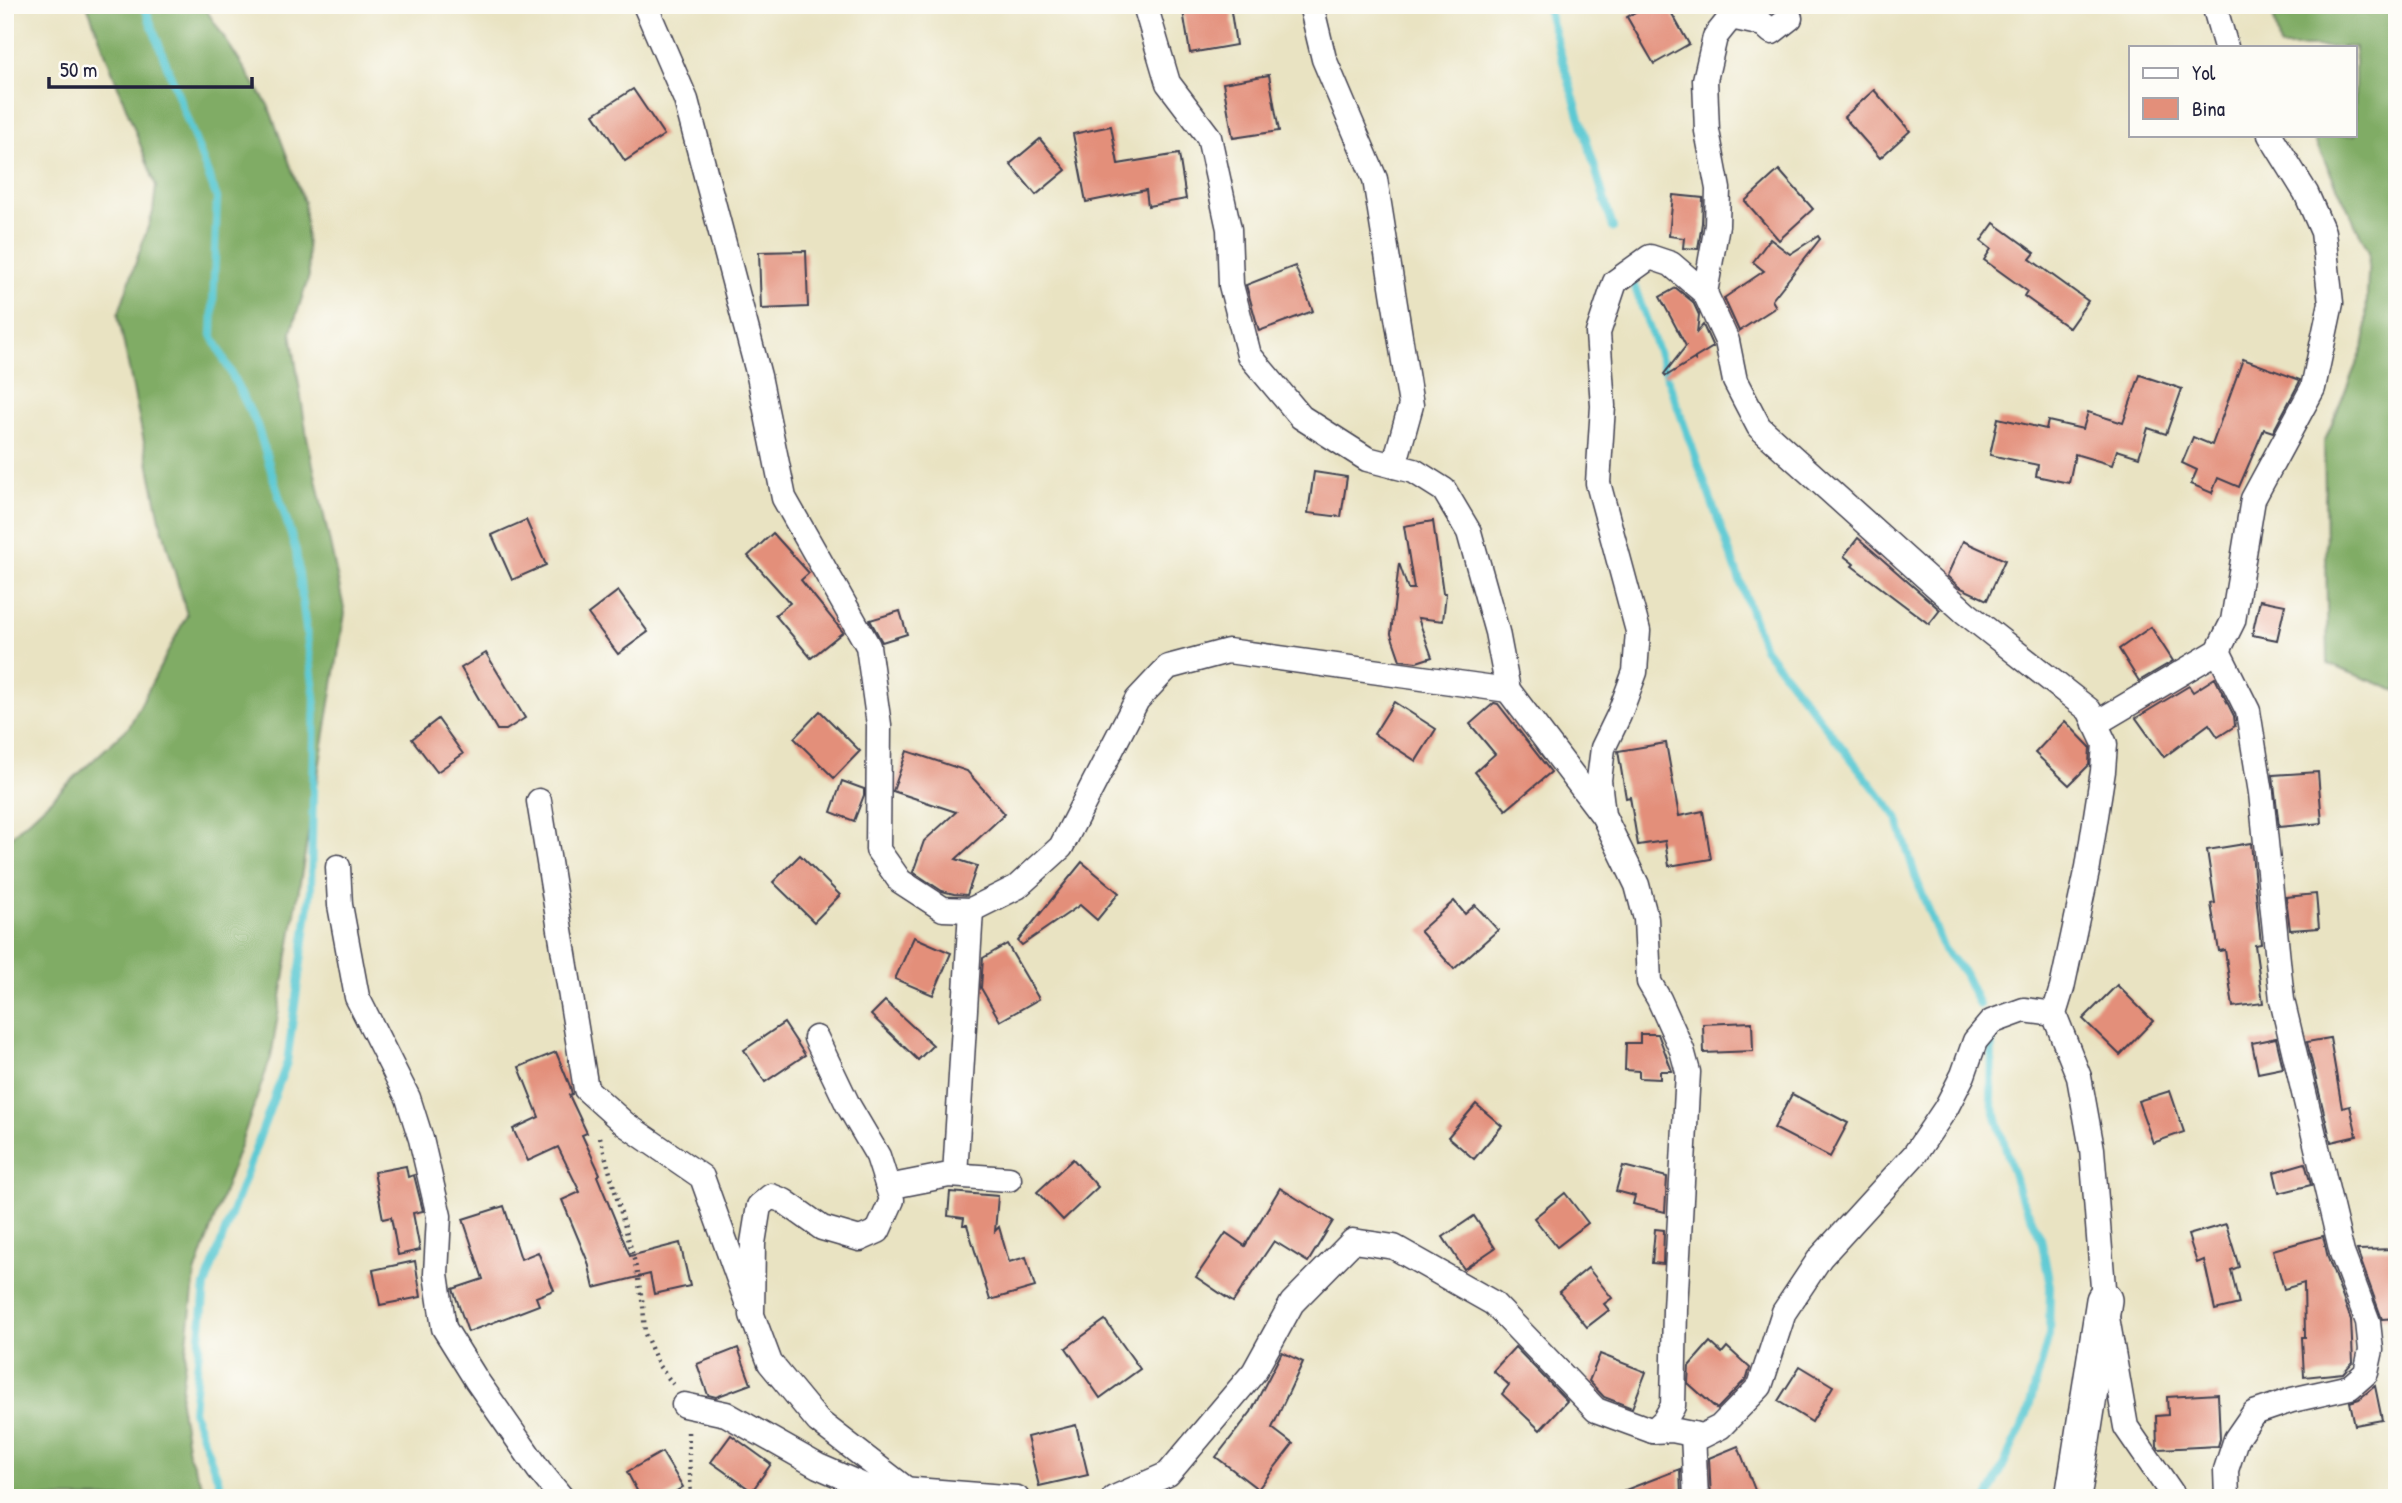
<svg xmlns="http://www.w3.org/2000/svg" width="2402" height="1503" font-family="'Patrick Hand',sans-serif">
	<rect width="100%" height="100%" fill="#fdfcf7"/>
	<filter id="ink" filterUnits="userSpaceOnUse"><feTurbulence type="fractalNoise" baseFrequency=".0143" numOctaves="2"/><feDisplacementMap in="SourceGraphic" scale="14" xChannelSelector="R" yChannelSelector="G"/><feConvolveMatrix kernelMatrix="1 2 1 2 8 2 1 2 1" color-interpolation-filters="sRGB"/></filter>
	<filter id="wash" filterUnits="userSpaceOnUse"><feTurbulence type="fractalNoise" baseFrequency=".00686" numOctaves="4" result="noise"/><feDisplacementMap in="SourceGraphic" scale="28" xChannelSelector="R" yChannelSelector="G"/><feGaussianBlur stdDeviation="1.57" result="paint"/><feColorMatrix in="noise" values="0 0 0 0 0 0 0 0 0 0 0 0 0 0 0 0 0 1.4 0 .05"/><feComposite in="paint" operator="in"/></filter>
	<g filter="url(#wash)">
		<rect width="100%" height="100%" fill="#e9e3c2"/>
		<!-- forest -->
		<g fill="#80ac65" stroke="#516750" stroke-width="2">
			<path d="M87,5h116l65,100 36,97 5,74 -18,56 16,105 38,176 -74,444 -76,217 -15,128 8,51 20,45h-203v-656l124,-115 58,-112 -27,-95 -42,-205 35,-103 3,-26z"/>
			<path d="M2271,5h126v686l-69,-27 -4,-221 41,-100 4,-91 -57,-117h43v-88h-75z"/>
		</g>
		<g fill="none" stroke-linecap="round" stroke-linejoin="round">
			<!-- stream -->
			<g stroke="#5cc9d3" stroke-width="8">
				<path d="M144,5l73,193 -5,137 45,90 39,126 19,147 -4,192 -24,172 -82,224 -12,125 32,87"/>
				<path d="M1546,5l67,223"/>
				<path d="M1633,282l131,366 133,169 19,61 28,72 20,23 15,32"/>
				<path d="M1988,1498l39,-83 22,-80 1,-49 -9,-48 -22,-45 -28,-94 1,-58"/>
			</g>
		</g>
		<g id="blocks">
			<!-- building -->
			<g fill="#e38f7a">
				<path d="M1182,5h48l6,40 -46,8z"/>
				<path d="M1647,5h20l22,39 -35,20 -27,-47z"/>
				<path d="M1269,75l10,56 -46,7 -10,-55z"/>
				<path d="M633,89l31,46 -39,26 -31,-47z"/>
				<path d="M1874,90l36,41 -30,27 -36,-41z"/>
				<path d="M1111,126l7,38 61,-10 7,45 -38,7 -2,-16 -60,12 -13,-68z"/>
				<path d="M1040,139l26,31 -30,25 -26,-31z"/>
				<path d="M1779,170l34,39 -34,31 -34,-39z"/>
				<path d="M1673,195l30,3 -1,25 -4,26 -15,-1 1,-10 -15,-2z"/>
				<path d="M1994,223l41,30 -5,6 58,42 -19,27 -45,-32 3,-5 -43,-31 7,-11 -10,-8z"/>
				<path d="M1818,236l2,3 -48,61 4,7 -37,24 -15,-33 40,-27 -11,-9 17,-23 20,15z"/>
				<path d="M806,251l2,56 -47,2 -2,-57z"/>
				<path d="M1295,266l18,45 -54,20 -13,-46z"/>
				<path d="M1676,288l17,14 6,13 -2,17 6,-7 10,22 -18,11v2l-1,-1 -28,17 -2,-2 22,-28 -26,-49z"/>
				<path d="M2243,359l57,21 -1,3 -26,49 -9,-3 -25,58 -21,-9 -6,15 -21,-9 6,-14 -15,-7 11,-26 19,8z"/>
				<path d="M2140,375l42,14 -16,45 -18,-6 -9,29 -22,-7 -5,15 -37,-11 -6,29 -33,-7 2,-11 -48,-10 8,-37 48,11 2,-8 35,8 5,-17 35,11z"/>
				<path d="M1314,472l33,5 -6,40 -33,-4z"/>
				<path d="M526,520l20,45 -34,15 -20,-45z"/>
				<path d="M1433,521l10,72h3l-3,28 -25,-3 14,39 -15,5 -17,-2 -9,-26 8,-71 9,26h6l-10,-63z"/>
				<path d="M773,533l36,40 -8,7 42,52 -32,26 -36,-43 15,-12 -42,-47z"/>
				<path d="M1858,538l82,72 -11,14 -77,-58 2,-2 -10,-8z"/>
				<path d="M1963,541l42,19 -18,40 -28,-13 -12,-11z"/>
				<path d="M618,591l30,41 -30,22 -30,-40z"/>
				<path d="M2260,600l25,5 -8,35 -25,-5z"/>
				<path d="M900,611l7,23 -25,8 -12,-22z"/>
				<path d="M2151,627l22,34 -34,20 -20,-32z"/>
				<path d="M486,653l39,65 -19,12h-9l-36,-62z"/>
				<path d="M2215,678l19,38 1,10 -17,11 -9,-13 -45,33 -28,-39 53,-32 4,6z"/>
				<path d="M1394,702l42,27 -20,32 -42,-27z"/>
				<path d="M1494,703l4,1 53,68 -45,38 -31,-38 20,-18 -25,-30z"/>
				<path d="M820,711l40,40 -26,27 -40,-40z"/>
				<path d="M438,719l25,35 -26,18 -25,-33z"/>
				<path d="M2065,721l25,26 -1,18 -20,20 -34,-32z"/>
				<path d="M1666,743l13,73 24,-5 8,48 -42,7 -4,-25 -27,4 -8,-48 -4,1 -8,-47z"/>
				<path d="M907,751l60,20 38,43 -49,45 21,7 -10,29 -13,-1 -12,-3 -29,-19 11,-31 32,-29 -63,-21z"/>
				<path d="M2318,772l4,51 -43,4 -6,-52z"/>
				<path d="M842,781l22,8v6l-10,26 -23,-9z"/>
				<path d="M2251,843l10,101 -6,1 8,58 -30,4 -8,-57 -6,1 -8,-47 4,-1 -8,-53z"/>
				<path d="M800,855l40,40 -26,27 -41,-40z"/>
				<path d="M1082,862l37,31 -22,27 -17,-15 -58,40 -4,-4z"/>
				<path d="M2316,894l3,34 -29,2 -4,-33z"/>
				<path d="M1454,901l11,13 10,-9 23,25 -44,39 -34,-38z"/>
				<path d="M914,937l37,16 -18,42 -38,-16z"/>
				<path d="M1007,944l32,55 -39,22 -19,-33 2,-30z"/>
				<path d="M2117,985l36,36 -33,34 -37,-36z"/>
				<path d="M885,1001l48,44 -15,15 -47,-45z"/>
				<path d="M1752,1022l1,29 -49,2 -1,-29z"/>
				<path d="M784,1023l21,32 -40,27 -21,-32z"/>
				<path d="M1640,1034h18l14,37h-12v8l-21,-1v-7l-14,-1 1,-27h14z"/>
				<path d="M2276,1038l7,30 -25,5 -6,-30z"/>
				<path d="M2330,1038l12,70 8,-2 7,30 -26,6 -24,-100z"/>
				<path d="M556,1052l14,34 2,8 -3,1 18,38 -5,2 18,39 -3,2 33,80 50,-13 10,43 -36,8 -4,-20 -56,14 -6,-26 -26,-62 18,-8 -22,-45 -30,14 -15,-32 26,-12 -20,-50z"/>
				<path d="M2170,1091l14,41 -31,11 -15,-42z"/>
				<path d="M1792,1094l56,29 -18,34 -56,-29z"/>
				<path d="M1476,1104l26,22 -28,33 -26,-22z"/>
				<path d="M1073,1159l25,28 -35,33 -26,-28z"/>
				<path d="M2305,1163l6,22 -32,8 -5,-21z"/>
				<path d="M406,1166l2,11 6,-2 9,36 -10,2 7,37 -22,5 -7,-38 -8,2 -9,-47z"/>
				<path d="M1623,1166l44,11 -2,35 -32,-8 2,-8 -19,-5z"/>
				<path d="M1280,1188l53,33 -25,41 -34,-21 -41,61 -37,-25 30,-44 19,13z"/>
				<path d="M950,1192l48,4 -3,35 4,-4 10,35 17,-5 9,30 -45,13 -23,-75h-4l1,-7 -16,-2z"/>
				<path d="M1565,1193l23,30 -31,24 -23,-29z"/>
				<path d="M504,1206l17,53 17,-7 16,38 -18,7 3,8 -71,27 -15,-43 30,-10 -20,-60z"/>
				<path d="M1474,1216l21,32 -31,21 -21,-32z"/>
				<path d="M2226,1224l13,43 -8,3 8,34 -24,6 -11,-50 -7,3 -9,-28z"/>
				<path d="M1655,1229l9,1 -1,34 -11,-1z"/>
				<path d="M2323,1236l5,22 23,62 2,42 -10,11 -39,4 -2,-40h3l-1,-54 -20,6 -11,-39z"/>
				<path d="M2397,1249v69l-15,1 -25,-69z"/>
				<path d="M415,1261l6,36 -41,8 -7,-35z"/>
				<path d="M1588,1268l24,30 -8,6 5,6 -22,17 -28,-35z"/>
				<path d="M1105,1320l35,49 -40,29 -34,-50z"/>
				<path d="M1710,1342l12,11 5,-6 23,21 -3,10 -30,31 -29,-26 1,-17z"/>
				<path d="M1515,1347l52,54 -27,29 -38,-36 7,-9 -16,-14z"/>
				<path d="M738,1348l13,36 -35,13 -8,-2 -11,-31z"/>
				<path d="M1282,1352l21,10 -31,66 21,16 -35,45 -42,-32 35,-45z"/>
				<path d="M1600,1354l46,18 -14,36 -28,-11 -15,-16z"/>
				<path d="M1800,1366l33,20 -21,36 -34,-21z"/>
				<path d="M2375,1386l7,34 -27,5 -5,-23 9,-3z"/>
				<path d="M2218,1394l2,45 -2,7 -59,3 -2,-3 -1,-30 12,-1 -1,-18z"/>
				<path d="M1076,1425l12,50 -49,11 -12,-49z"/>
				<path d="M731,1435l40,29 -19,27 -41,-29z"/>
				<path d="M1738,1446l20,52h-47l-2,-40z"/>
				<path d="M662,1452l21,35 -18,11h-24l-14,-26z"/>
				<path d="M1680,1469l1,29h-71v-2z"/>
			</g>
		</g>
	</g>
	<g filter="url(#ink)">
		<use href="#blocks" fill-opacity="0" stroke="#403f4f" stroke-width="2"/>
		<g fill="none" stroke-linecap="round" stroke-linejoin="round">
			<defs>
				<g id="street">
					<path d="M645,5l41,95 73,276 25,122 84,148 11,79 -1,125 22,31 43,28 28,1 46,-23 44,-40 76,-147 31,-33 60,-16 280,39"/>
					<path d="M1145,5l23,78 41,54 20,92 2,56 18,70 52,62 66,42 47,12 30,19 25,42 28,100 11,58 94,124"/>
					<path d="M1311,5l13,54 51,120 36,226 -17,61"/>
					<path d="M2214,5l12,42"/>
					<path d="M1705,293l12,-68 1,-36 -11,-58 -2,-51 10,-43 16,-20 32,7 9,8 18,-14"/>
					<path d="M2218,651l30,60 13,82 21,207 60,253 26,69 3,28 -5,23 -16,14 -58,13 -38,13 -18,26 -10,31 1,28"/>
					<path d="M2095,724l123,-73 15,-30 20,-122 60,-111 18,-85 -8,-71 -17,-39 -36,-58"/>
					<path d="M539,801l47,288 39,35 77,53 45,125"/>
					<path d="M338,867l2,38 17,92 51,101 13,41 18,77 -3,58 8,54 33,53 62,89 23,28"/>
					<path d="M816,1038l32,67 30,51 14,44 -14,31 -18,8 -38,-11 -38,-27 -13,-5 -12,10 -6,37 -1,72 18,48 48,58 88,68"/>
					<path d="M955,1175l16,-265"/>
					<path d="M888,1187l61,-12 60,4"/>
					<path d="M684,1405l42,9 92,52 46,20 153,12"/>
					<path d="M1653,1431l19,-1 30,6 18,-9 40,-41 24,-74 36,-54 95,-104 31,-46 17,-33 12,-34 16,-19 33,-12 30,4"/>
					<path d="M1693,1434l3,64"/>
					<path d="M1114,1498l54,-24 86,-102 38,-69 61,-62 41,6 99,56 103,107 57,21 11,-10 9,-15 2,-97 13,-237 -6,-22 -23,-51 -10,-17 -3,-63 -9,-34 -34,-70 -4,-35 4,-32 16,-33 16,-43 3,-41 -40,-148 5,-77 -5,-73 17,-51 35,-25 21,7 34,29 22,48 8,40 24,46 207,186 123,97 16,34 -2,27 -15,96 -26,121 -8,26 25,63 13,72 12,151 22,127 49,71"/>
				</g>
				<path id="secondary" d="M2073,1498l31,-198"/>
			</defs>
			<!-- street casing -->
			<use href="#street" stroke="#403f4f" stroke-width="27"/>
			<!-- secondary casing -->
			<use href="#secondary" stroke="#403f4f" stroke-width="38"/>
			<!-- path -->
			<g stroke="#403f4f" stroke-width="4.5" stroke-dasharray="2 5" stroke-linecap="butt">
				<path d="M600,1137l35,126 8,42 2,29 14,32 14,18"/>
				<path d="M688,1432l3,66"/>
			</g>
			<!-- street -->
			<use href="#street" stroke="#fff" stroke-width="24"/>
			<!-- secondary -->
			<use href="#secondary" stroke="#fff" stroke-width="35"/>
		</g>
	</g>
	<!-- margin -->
	<rect width="2402" height="1503" fill="none" stroke="#fdfcf7" stroke-width="28"/>
	<!-- legend -->
	<rect x="2129" y="46" width="228" height="91" fill="#fdfcf7" stroke="#a5a5ac" stroke-width="2"/>
	<rect x="2143" y="68" width="35" height="10" fill="#ffffff" stroke="#a5a5ac" stroke-width="2"/>
	<text x="2192" y="80" font-size="21" fill="#22223b">Yol</text>
	<rect x="2143" y="98" width="35" height="21" fill="#e38f7a" stroke="#a5a5ac" stroke-width="2"/>
	<text x="2192" y="116" font-size="21" fill="#22223b">Bina</text>
	<!-- scale -->
	<path d="M49 77v10h203v-10" fill="none" stroke="#22223b" stroke-width="3.5"/>
	<text x="60" y="77" font-size="21" fill="#22223b" stroke="#fdfcf7" stroke-width="5" paint-order="stroke">50 m</text>
</svg>
